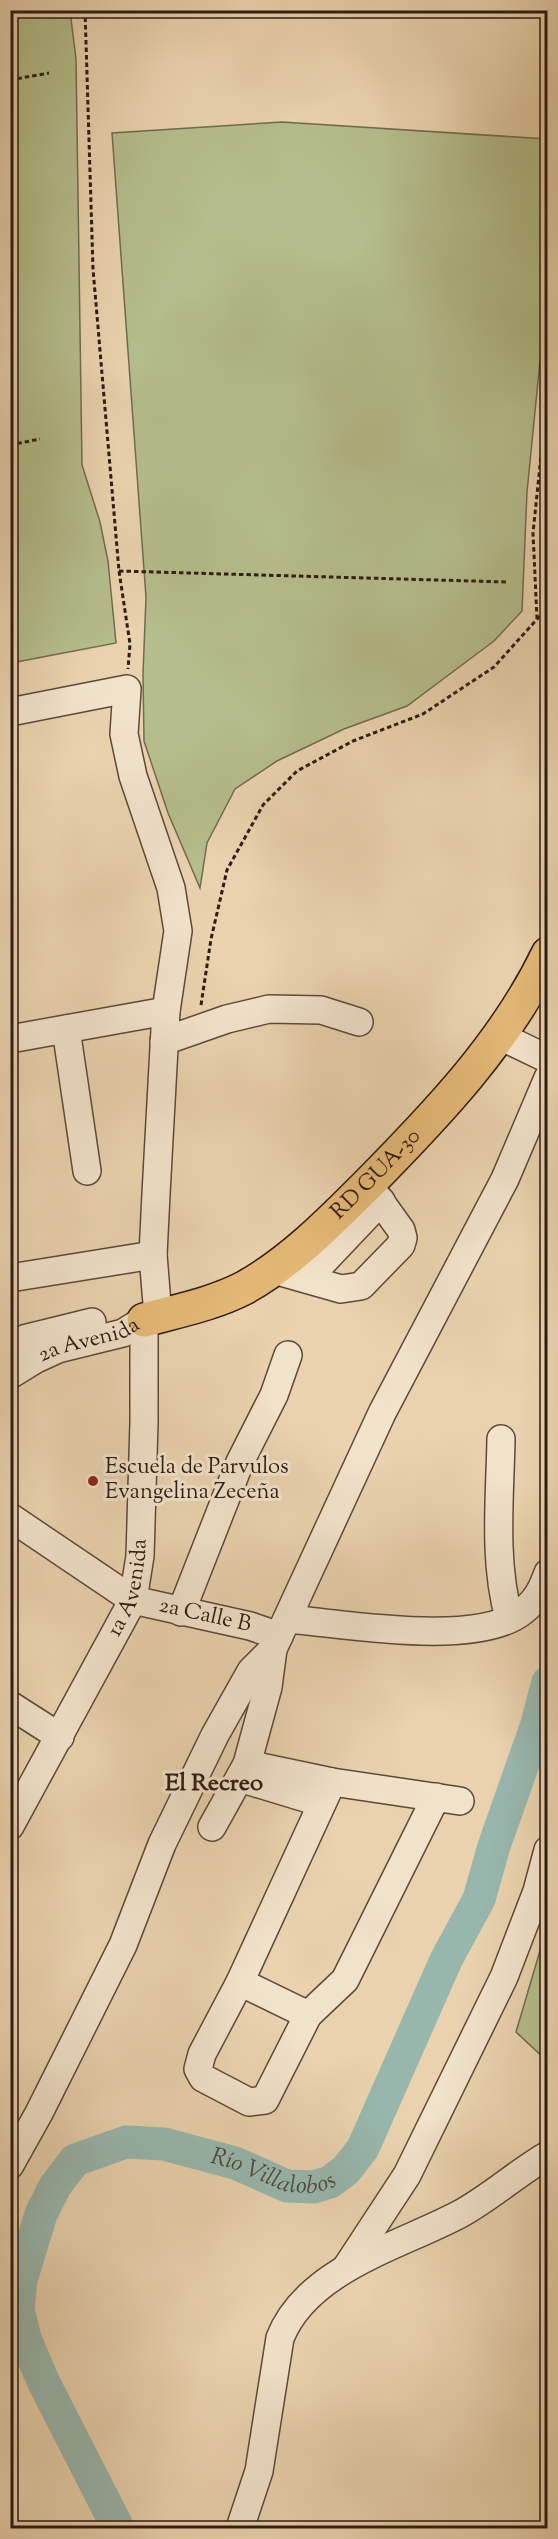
<svg xmlns="http://www.w3.org/2000/svg" width="558" height="2539" font-family="'Sorts Mill Goudy',serif">
	<rect width="100%" height="100%" fill="#e9d2ad"/>
	<filter id="stains"><feTurbulence type="fractalNoise" baseFrequency=".00333" numOctaves="4"/><feColorMatrix values="0 0 0 0 .2 0 0 0 0 .09 0 0 0 0 .02 0 0 0 .5 -.17"/></filter>
	<radialGradient id="worn" r=".72"><stop offset=".6" stop-color="#630" stop-opacity="0"/><stop offset="1" stop-color="#630" stop-opacity=".3"/></radialGradient>
	<!-- green -->
	<g fill="#b4bd8b" stroke="#716c4e" stroke-width="1.5">
		<path d="M11,10l59,1 6,48 6,406 18,57 8,39 8,82 -105,20z"/>
		<path d="M282,122l265,17v206l-7,16 -13,131 -5,119 -28,30 -87,65 -63,23 -67,32 -42,28 -28,54 -7,45 -32,-75 -24,-72 -1,-67 3,-77 -34,-464z"/>
		<path d="M547,1927v134l-31,-29z"/>
	</g>
	<g fill="none" stroke-linecap="round" stroke-linejoin="round">
		<!-- river -->
		<path stroke="#97b7ad" stroke-width="33" id="s1" d="M118,2528l-75,-147 -18,-43 -7,-28 3,-30 20,-66 14,-28 20,-26 51,-18 38,2 71,19 52,23 27,1 16,-5 16,-12 17,-22 83,-188 33,-61 15,-53 42,-119 12,-45"/>
		<defs>
			<g id="minor">
				<path d="M10,712l117,-23 -3,45 9,42 38,112 7,43 -12,80 -10,183 -3,61 5,61"/>
				<path d="M66,1029l21,142"/>
				<path d="M498,1035l50,24"/>
				<path d="M10,1039l156,-28"/>
				<path d="M164,1041l63,-22 42,-10 52,1 38,12"/>
				<path d="M274,1270l67,19 20,-3 40,-41 2,-7 -2,-8 -33,-46"/>
				<path d="M10,1278l143,-23"/>
				<path d="M307,1279l74,-78"/>
				<path d="M10,1344l17,-6 65,-16"/>
				<path id="s2" d="M10,1375l26,-16 22,-10 65,-16 21,-13"/>
				<path d="M501,1439c-1,59 -8,121 8,179"/>
				<path id="s3" d="M10,1517l123,83 117,26 29,10"/>
				<path d="M181,1612l59,-150 34,-67 14,-40"/>
				<path d="M288,1619c57,5 190,29 235,-8 14,-11 19,-22 25,-38"/>
				<path d="M10,1705l50,32"/>
				<path d="M247,1764l85,18 128,19"/>
				<path d="M246,1780l76,23"/>
				<path d="M332,1782l-92,200 -38,72 -4,15 5,9 46,24 16,-2 43,-85 37,-35 91,-183"/>
				<path id="s4" d="M10,1826l123,-226 7,-44 4,-134v-102"/>
				<path d="M212,1827l35,-63 21,-77 5,-38"/>
				<path d="M240,1982l68,33"/>
				<path d="M10,2165l29,-52 84,-168 39,-101 53,-109 36,-64 22,-22 109,-236 123,-234 43,-101"/>
				<path d="M346,2268l61,-93 97,-198 33,-86 11,-41"/>
				<path d="M240,2528l19,-57 21,-133c27,-69 120,-92 180,-124 31,-17 57,-41 88,-59"/>
			</g>
			<g id="major">
				<path id="s5" d="M144,1320c33,-9 69,-16 100,-32 47,-26 87,-67 125,-105 67,-68 137,-141 179,-229"/>
			</g>
		</defs>
		<!-- minor casing -->
		<use href="#minor" stroke="#5d4939" stroke-width="30"/>
		<!-- major casing -->
		<use href="#major" stroke="#2e1b12" stroke-width="36"/>
		<!-- path -->
		<g stroke="#2e1b12" stroke-width="3" stroke-dasharray="4.5 3" stroke-linecap="butt">
			<path d="M85,10l8,259 26,302 11,73 -2,25"/>
			<path d="M10,80l39,-7"/>
			<path d="M10,445l30,-6"/>
			<path d="M119,571l388,11"/>
			<path d="M537,619l-4,-86 15,-144"/>
			<path d="M201,1005l10,-66 16,-69 36,-65 34,-34 56,-30 70,-27 71,-47 54,-60"/>
		</g>
		<!-- minor -->
		<use href="#minor" stroke="#f1e2ca" stroke-width="27"/>
		<!-- major -->
		<use href="#major" stroke="#e4b976" stroke-width="33"/>
	</g>
	<!-- markers -->
	<circle fill="#8f2418" stroke="#f1e2ca" stroke-width="2" cx="93" cy="1481" r="6"/>
	<g text-anchor="middle" dominant-baseline="central" stroke-width="6" stroke-linejoin="round" paint-order="stroke">
		<!-- street labels -->
		<g font-size="22" fill="#2e1b12" stroke="#f1e2ca">
			<text stroke="none"><textPath href="#s5" startOffset="280">RD GUA-30</textPath></text>
			<text stroke="none"><textPath href="#s2" startOffset="87">2a Avenida</textPath></text>
			<text stroke="none"><textPath href="#s4" startOffset="268">1a Avenida</textPath></text>
			<text stroke="none"><textPath href="#s3" startOffset="222">2a Calle B</textPath></text>
		</g>
		<!-- poi labels -->
		<g font-size="22" fill="#2e1b12" stroke="#f1e2ca" text-anchor="start">
			<text x="105" y="1468">Escuela de Parvulos<tspan x="105" dy="25">Evangelina Zeceña</tspan></text>
		</g>
		<!-- neighbourhood labels -->
		<g font-size="24" font-weight="bold" fill="#2e1b12" stroke="#f1e2ca">
			<text x="214" y="1784">El Recreo</text>
		</g>
		<!-- water labels -->
		<g font-size="24" font-style="italic" fill="#4e4a40" stroke="#f1e2ca">
			<text stroke="none"><textPath href="#s1" startOffset="610">Río Villalobos</textPath></text>
		</g>
	</g>
	<!-- margin -->
	<rect width="558" height="2539" fill="none" stroke="#e9d2ad" stroke-width="36"/>
	<rect x="12" y="12" width="534" height="2515" fill="none" stroke="#2e1b12" stroke-width="3"/>
	<rect x="18" y="18" width="522" height="2503" fill="none" stroke="#2e1b12" stroke-width="1.5"/>
	<rect width="100%" height="100%" filter="url(#stains)"/>
	<rect width="100%" height="100%" fill="url(#worn)"/>
</svg>
